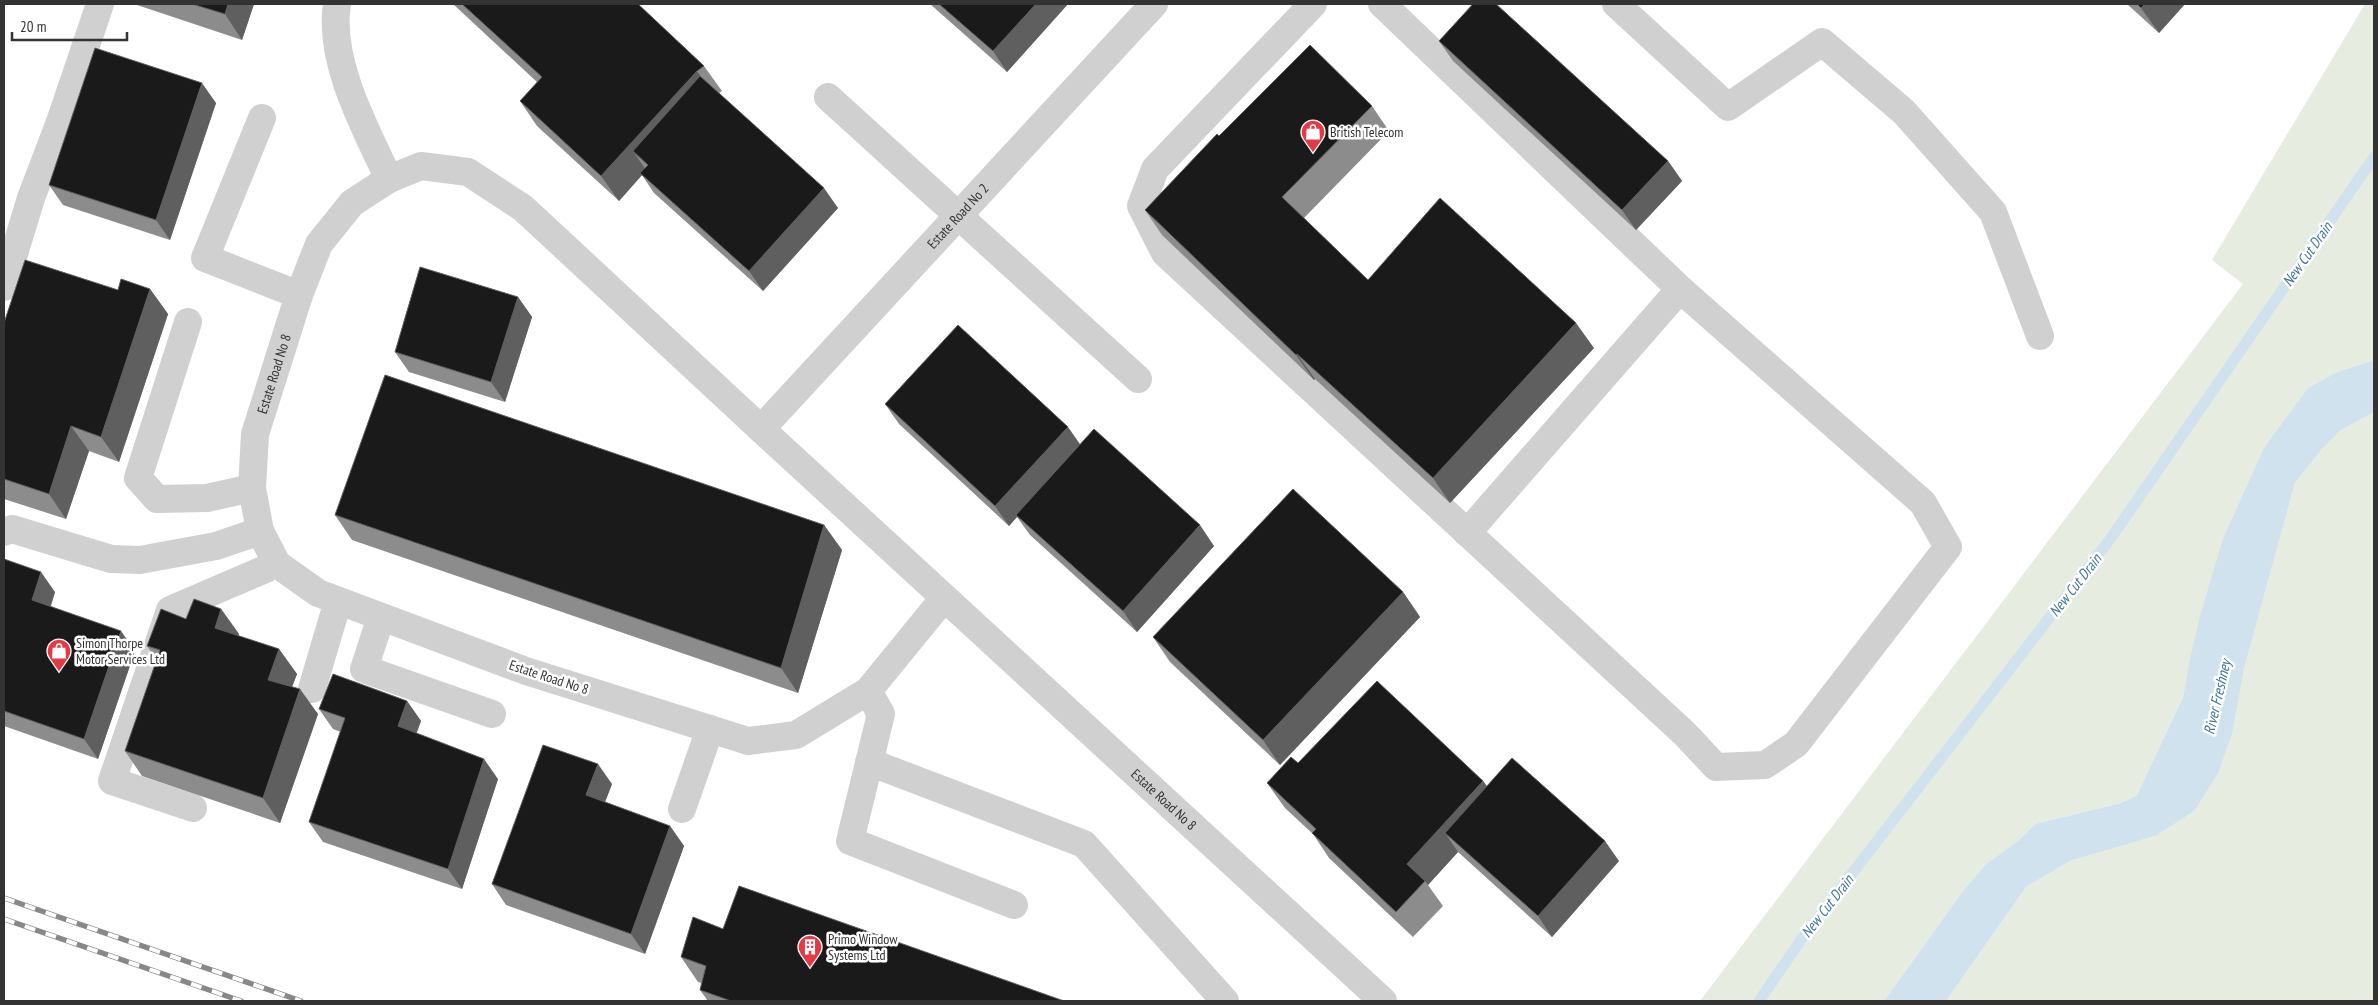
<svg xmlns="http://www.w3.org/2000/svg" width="2378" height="1005" font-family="'PT Sans Narrow',sans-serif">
	<rect width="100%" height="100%" fill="#fff"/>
	<!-- green -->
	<g fill="#e6ecdf">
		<path d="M2365,4h9v356l-37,12 -29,16 -119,275 -6,34 -46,98 -16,8 -86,21 -17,17 -33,24 -22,26 -79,110h-184l543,-717 -31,-24z"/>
		<path d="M2374,412v589h-428l80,-114 44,-26 85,-25 84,-142 5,-25 51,-186 27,-34 19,-19z"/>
	</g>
	<!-- water -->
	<path fill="#cfe2ee" d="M2374,360v52l-33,18 -19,19 -27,34 -51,186 -12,65 -14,39 -24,38 -39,25 -85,25 -44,26 -80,114h-62l79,-110 22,-26 33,-24 17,-17 86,-21 16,-8 46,-98 6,-34 11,-47 23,-77 41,-91 44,-60 29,-16z"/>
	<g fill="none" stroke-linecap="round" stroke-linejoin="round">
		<!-- stream -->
		<path stroke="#cfe2ee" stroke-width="11" d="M1759,1001l44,-64 308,-399 263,-381"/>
		<!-- minor -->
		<g stroke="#d0d0d0" stroke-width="28">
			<path d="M337,4c-9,57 28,124 52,175"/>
			<path d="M1313,4l-158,165 -14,37 24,47 520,481 31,33 49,-2 31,-21 152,-197 -25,-44 -243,-214 -298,-285"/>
			<path d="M1616,4l112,103 94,-65 82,70 89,100 47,124"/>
			<path d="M828,97l310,282"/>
			<path d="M262,118l-57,140 94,37"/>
			<path d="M4,287l27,-89 29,-76 40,-118"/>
			<path d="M188,322l-50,156 19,21 50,-1 45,-10"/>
			<path id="s1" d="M761,429l393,-425"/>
			<path d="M4,532l8,-3 99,30 29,1 76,-14 44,-15"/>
			<path d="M1467,533l213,-244"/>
			<path id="s2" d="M944,598l-76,93 -72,44 -48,6 -222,-70 -208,-78 -41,-29 -17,-33 -8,-43 3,-54 44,-139 20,-51 33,-41 37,-24 32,-13 47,6 55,36 238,221 622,572"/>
			<path d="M381,617l-17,52 128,45"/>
			<path d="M312,689l26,-88"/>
			<path d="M868,691l13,23 -31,127 164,64"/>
			<path d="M869,762l215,82 141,157"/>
			<path d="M193,808l-81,-27 58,-171 107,-46"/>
			<path d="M682,809l28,-80"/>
		</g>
		<defs>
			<g id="rail">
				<path d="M4,898l297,103"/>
				<path d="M4,919l237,82"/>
			</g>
		</defs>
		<!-- rail casing -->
		<use href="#rail" stroke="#888" stroke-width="5.5"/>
		<!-- rail -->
		<use href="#rail" stroke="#fff" stroke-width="4" stroke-dasharray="11" stroke-linecap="butt"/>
	</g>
	<!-- wall -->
	<g fill="#8c8c8c">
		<path d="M134,4h120l-12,36z"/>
		<path d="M453,4h185l66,62 18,25 -3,2 119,115 -75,83 -109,-98 -12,-18 -23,26 -82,-75 -17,-25 17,-19z"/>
		<path d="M930,4h138l-61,68z"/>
		<path d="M2127,4h58l-26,29z"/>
		<path d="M1439,41l229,120 14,20 -46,49 -183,-169z"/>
		<path d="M216,103l-46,137 -107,-35 -14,-20z"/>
		<path d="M1372,106l17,25 -85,87 64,62 226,68 -144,155 -135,-124 -1,1 -152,-145 -17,-25z"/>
		<path d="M150,289l18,25 -49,148 -30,-11 -23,68 -62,-20v-176l114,-33z"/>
		<path d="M518,297l14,20 -27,85 -96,-30 -14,-20z"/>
		<path d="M885,404l195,41 134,101 -77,86 -107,-97 -13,-18 -8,9 -110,-102z"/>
		<path d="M335,515l489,10 18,25 -44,143 -446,-153z"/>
		<path d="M4,559l51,33 -4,14 84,45 -37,108 -94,-33z"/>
		<path d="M1403,592l17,25 -140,148 -110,-103 -17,-25z"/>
		<path d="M221,609l18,25 -1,2 41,13 18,25 -5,13 26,27 -38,109 -138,-47 -17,-25 32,-91 -10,-14z"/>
		<path d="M407,701l14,20 -5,12 82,46 -36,110 -139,-47 -14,-20 32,-90 -8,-3 -14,-20z"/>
		<path d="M1298,763l185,18 4,5 132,75 -67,76 -94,-85 -30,33 15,21 -30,31 -84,-79 -16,-24 -28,-26 -18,-25z"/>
		<path d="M612,784l-7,18 65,24 14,20 -39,108 -139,-49 -14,-21z"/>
		<path d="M723,929l341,72h-356l-8,-11 2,-7 -4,-1 -17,-25z"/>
	</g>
	<!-- shaded-wall -->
	<g fill="#5f5f5f">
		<path d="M228,4h26l-12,36 -17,-26z"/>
		<path d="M1036,4h32l-61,68 -14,-21z"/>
		<path d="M2145,4h40l-26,29 -18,-25z"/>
		<path d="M697,71l17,25 -66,69 -15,-14 13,19 -6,3 2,2 -23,26 -18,-25z"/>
		<path d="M202,83l14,20 -46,137 -14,-20z"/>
		<path d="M1668,161l14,20 -46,49 -14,-20z"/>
		<path d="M824,188l14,20 -75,83 -14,-20z"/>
		<path d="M150,289l18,25 -49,148 -18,-25z"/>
		<path d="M518,297l14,20 -27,85 -14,-20z"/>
		<path d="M1576,323l18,25 -144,155 -17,-25z"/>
		<path d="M1297,354l18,25 -1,1 -18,-25z"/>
		<path d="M71,426l18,25 -23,68 -17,-25z"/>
		<path d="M1068,427l14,20 -66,68 1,2 -8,9 -14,-20z"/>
		<path d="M824,525l18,25 -44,143 -17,-25z"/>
		<path d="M1200,525l14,21 -77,86 -14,-21z"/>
		<path d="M41,572l14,20 -9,28 -14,-20z"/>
		<path d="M1403,592l17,25 -140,148 -17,-25z"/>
		<path d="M221,609l18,25 -7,19 -17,-25z"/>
		<path d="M121,631l14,20 -37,108 -14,-20z"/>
		<path d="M279,649l18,25 -12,31 -17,-25z"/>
		<path d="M300,689l18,25 -38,109 -17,-25z"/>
		<path d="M407,701l14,20 -9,25 -14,-20z"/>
		<path d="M484,759l14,20 -36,110 -14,-20z"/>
		<path d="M598,764l14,20 -12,31 -14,-20z"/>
		<path d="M1483,781l18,25 -56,27 13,19 -30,33 -3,-4 -18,-17z"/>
		<path d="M670,826l14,20 -39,108 -14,-20z"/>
		<path d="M1605,841l14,20 -67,76 -14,-21z"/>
	</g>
	<!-- building -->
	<g fill="#1a1a1a" stroke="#5f5f5f">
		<path d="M192,4h36l-3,10z"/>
		<path d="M462,4h176l66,62 -7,5 -96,105 -81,-75 22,-24z"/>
		<path d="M939,4h97l-43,47z"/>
		<path d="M1473,4h23l172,157 -46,49 -183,-169z"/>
		<path d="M2137,4h8l-4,4z"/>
		<path d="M1310,45l62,61 -90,91 86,83 72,-82 136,125 -143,155 -136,-124 -1,1 -151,-145 72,-76 2,2z"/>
		<path d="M95,48l107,35 -46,137 -107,-35z"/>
		<path d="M700,76l124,112 -75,83 -109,-98 8,-8 -15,-14z"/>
		<path d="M25,260l93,30 3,-11 29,10 -49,148 -30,-11 -22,68 -45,-15v-156z"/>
		<path d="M420,267l98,30 -27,85 -96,-30z"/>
		<path d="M958,325l110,102 -73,79 -110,-102z"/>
		<path d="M385,375l439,150 -43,143 -446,-153z"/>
		<path d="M1094,429l106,96 -77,86 -107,-96z"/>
		<path d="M1293,489l110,103 -140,148 -110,-103z"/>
		<path d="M4,559l37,13 -9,28 89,31 -37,108 -80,-28z"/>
		<path d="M194,599l27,10 -6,19 64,21 -11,31 32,9 -37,109 -138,-47 35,-101 -13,-4 14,-37 25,10z"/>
		<path d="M333,674l74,27 -9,25 86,33 -36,110 -139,-47 36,-104 -26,-9z"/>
		<path d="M1377,681l106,100 -76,83 18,17 -29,31 -84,-79 4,-4 -49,-46 24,-26 7,6z"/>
		<path d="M543,745l55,19 -12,31 84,31 -39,108 -139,-50z"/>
		<path d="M1512,758l93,83 -67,75 -93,-83z"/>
		<path d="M739,886l325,115h-333l-31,-11 6,-24 -25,-9 12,-40 30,12z"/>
	</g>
	<!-- icons -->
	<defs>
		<symbol id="shop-pin" viewBox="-11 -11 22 30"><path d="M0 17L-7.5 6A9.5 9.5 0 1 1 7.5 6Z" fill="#e63946" stroke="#fff"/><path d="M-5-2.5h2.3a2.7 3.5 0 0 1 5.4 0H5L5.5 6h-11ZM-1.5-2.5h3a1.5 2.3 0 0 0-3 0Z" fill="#fff"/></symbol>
		<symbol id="building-pin" viewBox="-11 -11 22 30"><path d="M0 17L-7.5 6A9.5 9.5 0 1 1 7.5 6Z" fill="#e63946" stroke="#fff"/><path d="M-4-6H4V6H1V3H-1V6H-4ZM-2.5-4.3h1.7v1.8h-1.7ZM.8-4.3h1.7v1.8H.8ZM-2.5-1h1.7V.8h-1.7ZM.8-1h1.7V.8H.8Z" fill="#fff"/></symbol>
	</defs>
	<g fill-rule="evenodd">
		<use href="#shop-pin" x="1299" y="118" width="28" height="38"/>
		<use href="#shop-pin" x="45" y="637" width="28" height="38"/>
		<use href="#building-pin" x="796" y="933" width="28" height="38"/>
	</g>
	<g text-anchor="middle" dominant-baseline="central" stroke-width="5" stroke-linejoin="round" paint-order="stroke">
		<!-- poi labels -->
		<g font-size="14" fill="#333" stroke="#fff" text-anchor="start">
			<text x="1330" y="132">British Telecom</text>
			<text x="76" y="643">Simon Thorpe<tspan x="76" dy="16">Motor Services Ltd</tspan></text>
			<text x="828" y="939">Primo Window<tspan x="828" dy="16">Systems Ltd</tspan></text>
		</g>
		<!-- street labels -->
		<g font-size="14" fill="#333" stroke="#fff">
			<text stroke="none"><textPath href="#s1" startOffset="290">Estate Road No 2</textPath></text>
			<text stroke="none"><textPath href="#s2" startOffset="956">Estate Road No 8</textPath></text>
			<text transform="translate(549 677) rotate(18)">Estate Road No 8</text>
			<text stroke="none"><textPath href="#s2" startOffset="2210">Estate Road No 8</textPath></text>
		</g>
		<!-- water labels -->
		<g font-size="15" font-style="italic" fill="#3f7597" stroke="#fff">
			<text transform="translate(2307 254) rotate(-55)">New Cut Drain</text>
			<text transform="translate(2075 585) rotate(-52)">New Cut Drain</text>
			<text transform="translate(2217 697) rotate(-77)">River Freshney</text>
			<text transform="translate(1827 906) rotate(-52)">New Cut Drain</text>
		</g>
	</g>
	<!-- border -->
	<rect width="2378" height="1005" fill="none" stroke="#333333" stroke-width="10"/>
	<!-- scale -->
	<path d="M12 32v8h115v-8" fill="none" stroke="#333333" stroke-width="2.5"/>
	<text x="20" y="32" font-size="15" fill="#333333" stroke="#ffffff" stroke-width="4" paint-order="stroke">20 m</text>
</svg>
